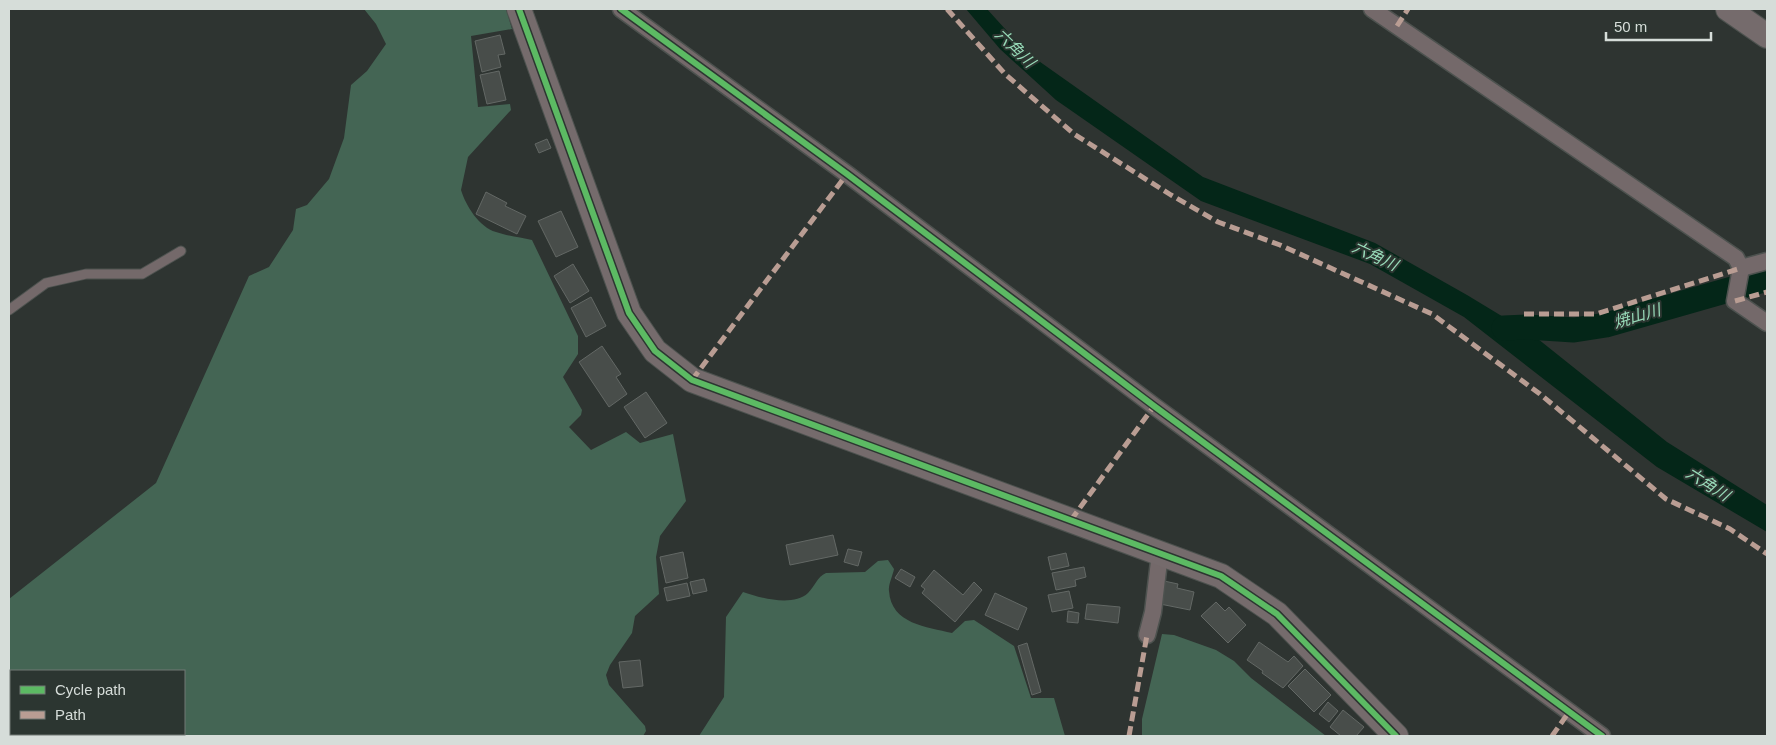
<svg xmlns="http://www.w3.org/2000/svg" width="1776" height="745" font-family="Arial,'Noto Sans JP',sans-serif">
	<rect width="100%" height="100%" fill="#2e3431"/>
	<!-- forest -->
	<g fill="#446554" fill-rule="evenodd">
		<path d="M364,9h142l6,20 -41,7 7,71 32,-3 1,6 -43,47 -7,33c5,16 18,37 35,42 11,4 24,5 36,8l46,96v18l-15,23 19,33 -1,5 -12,12 22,23 35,-18 14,11 33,-9 13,67 -26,35 -4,21 3,37 -24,22 -3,17 -22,32 -4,10 3,10 36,41 1,5 -3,5h-634v-137l147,-116 93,-207 20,-9 24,-37 3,-21 11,-4 22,-26 15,-41 7,-53 16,-14 19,-27 -10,-20zM11,671h173v63h-173z"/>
		<path d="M888,560l6,9c-1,6 -6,16 -5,22 2,33 38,36 63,42l13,-12 9,-1 40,26 17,52h23l11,38h-366l25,-39 2,-80 17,-25c17,6 50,15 65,1 7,-7 9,-16 18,-20l39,-1 13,-11z"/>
		<path d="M1162,634l12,1 42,15 18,11 17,17 75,58h-184v-17z"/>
	</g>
	<!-- water -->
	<path fill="#042618" d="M966,9h21l39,43 177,125 172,66 92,52 66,40 134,107 100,63v27l-110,-65 -193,-150 -94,-53 -169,-63 -145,-101 -56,-51z"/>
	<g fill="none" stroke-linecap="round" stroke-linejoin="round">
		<!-- river -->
		<path stroke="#042618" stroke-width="25" d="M1504,328l23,-1 47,3 32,-5 161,-46"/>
	</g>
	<!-- building -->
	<g fill="#484d4a" stroke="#636865">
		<path d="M500,35l5,19 -7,1 3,12 -19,5 -7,-31z"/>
		<path d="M499,71l7,29 -19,4 -7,-29z"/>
		<path d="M547,139l4,9 -12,5 -4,-9z"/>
		<path d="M486,192l21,11 -2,3 21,10 -9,18 -41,-20z"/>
		<path d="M561,211l17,36 -22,10 -18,-36z"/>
		<path d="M573,264l16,27 -19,12 -16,-27z"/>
		<path d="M591,297l15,29 -20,11 -15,-29z"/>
		<path d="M602,346l19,28 -5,3 11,17 -18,13 -30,-45z"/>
		<path d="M646,392l21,31 -22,15 -21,-31z"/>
		<path d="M833,535l5,20 -48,10 -4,-20z"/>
		<path d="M848,549l14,3 -4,14 -14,-4z"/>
		<path d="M683,552l5,26 -22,5 -6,-26z"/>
		<path d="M1066,553l3,13 -18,4 -3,-13z"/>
		<path d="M1084,567l2,10 -11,3 1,6 -20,4 -4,-17z"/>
		<path d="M901,569l14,8 -5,10 -15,-9z"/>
		<path d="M934,570l29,25 11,-13 8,8 -27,32 -33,-29 3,-4 -4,-3z"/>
		<path d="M704,579l3,12 -14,3 -3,-12z"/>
		<path d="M1164,581l14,3 -1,4 17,4 -4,18 -30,-6z"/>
		<path d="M687,583l3,13 -23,5 -3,-13z"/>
		<path d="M1069,591l4,17 -21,4 -4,-17z"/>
		<path d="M995,593l32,15 -9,22 -33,-15z"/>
		<path d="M1216,602l9,9 4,-4 17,18 -18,18 -27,-27z"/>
		<path d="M1087,604l33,3 -2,16 -33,-4z"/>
		<path d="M1068,611l11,2 -1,10 -11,-1z"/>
		<path d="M1259,642l29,20 6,-6 9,10 -20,22 -21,-15 1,-2 -16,-11z"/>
		<path d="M1027,643l14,49 -9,3 -14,-49z"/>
		<path d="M640,660l3,26 -20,2 -4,-26z"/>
		<path d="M1305,669l26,26 -17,17 -26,-26z"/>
		<path d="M1328,702l10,9 -9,11 -10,-8z"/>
		<path d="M1343,710l21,17 -8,9h-15l-11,-9z"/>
	</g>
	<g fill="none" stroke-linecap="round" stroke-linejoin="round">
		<defs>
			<path id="lane" d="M9,310l37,-27 40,-9h56l39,-23"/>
			<g id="street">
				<path d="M621,9l226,165 307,232 448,330"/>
				<path d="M1372,9l364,249 5,10 -6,33 32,22"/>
				<path d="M1741,268l26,-7"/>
				<path d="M1147,635l6,-23 7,-59"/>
			</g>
			<g id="secondary">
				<path d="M519,9l110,304 26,38 37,29 529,196 56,38 119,122"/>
				<path d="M1728,9l39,27"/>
			</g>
		</defs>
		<!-- lane casing -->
		<use href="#lane" stroke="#4d524f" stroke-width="11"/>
		<!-- street casing -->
		<use href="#street" stroke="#4d524f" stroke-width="19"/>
		<!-- secondary casing -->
		<use href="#secondary" stroke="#4d524f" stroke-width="26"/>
		<!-- lane -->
		<use href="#lane" stroke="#74696a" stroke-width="9"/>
		<!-- street -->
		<use href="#street" stroke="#74696a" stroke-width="16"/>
		<!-- secondary -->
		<use href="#secondary" stroke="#756b6c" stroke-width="24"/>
		<!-- quiet -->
		<g stroke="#b99d93" stroke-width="5" stroke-dasharray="10 5" stroke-linecap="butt">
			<path d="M947,9l58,65 69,60 97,61 47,27 62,23 152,69 108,80 126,105 64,30 37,25"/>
			<path d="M1397,26l11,-17"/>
			<path d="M1735,301l32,-9"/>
			<path d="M1524,314h72l145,-46"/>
			<path d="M692,380l155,-206"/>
			<path d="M1071,520l83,-114"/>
			<path d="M1129,736l18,-101"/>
			<path d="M1552,736l17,-24"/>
		</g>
		<defs>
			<g id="cycleway">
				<path d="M519,9l110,304 26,38 37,29 529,196 56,38 119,122"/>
				<path d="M621,9l226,165 307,232 448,330"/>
			</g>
		</defs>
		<!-- cycleway casing -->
		<use href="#cycleway" stroke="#2c3631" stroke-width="9"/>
		<!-- cycleway -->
		<use href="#cycleway" stroke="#5cba63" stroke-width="6"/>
	</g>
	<g text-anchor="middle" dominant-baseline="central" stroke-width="4" stroke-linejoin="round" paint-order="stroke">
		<!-- water labels -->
		<g font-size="16" font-style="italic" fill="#98dbb9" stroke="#2c3631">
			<text transform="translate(1015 48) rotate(44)">六角川</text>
			<text transform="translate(1375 256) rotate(25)">六角川</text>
			<text transform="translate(1637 316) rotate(-16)">焼山川</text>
			<text transform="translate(1708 484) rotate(32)">六角川</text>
		</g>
	</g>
	<!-- border -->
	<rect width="1776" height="745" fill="none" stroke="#d6ddd9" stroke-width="20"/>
	<!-- legend -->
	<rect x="10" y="670" width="175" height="65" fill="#2c3631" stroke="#707974"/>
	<rect x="20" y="686" width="25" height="8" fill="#5cba63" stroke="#707974"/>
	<text x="55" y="695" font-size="15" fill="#d6ddd9">Cycle path</text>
	<rect x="20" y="711" width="25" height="8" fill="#b99d93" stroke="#707974"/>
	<text x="55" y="720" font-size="15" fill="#d6ddd9">Path</text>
	<!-- scale -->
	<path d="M1606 32v8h105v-8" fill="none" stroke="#d6ddd9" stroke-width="2.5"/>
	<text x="1614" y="32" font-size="15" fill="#d6ddd9" stroke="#2c3631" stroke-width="4" paint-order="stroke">50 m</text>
</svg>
